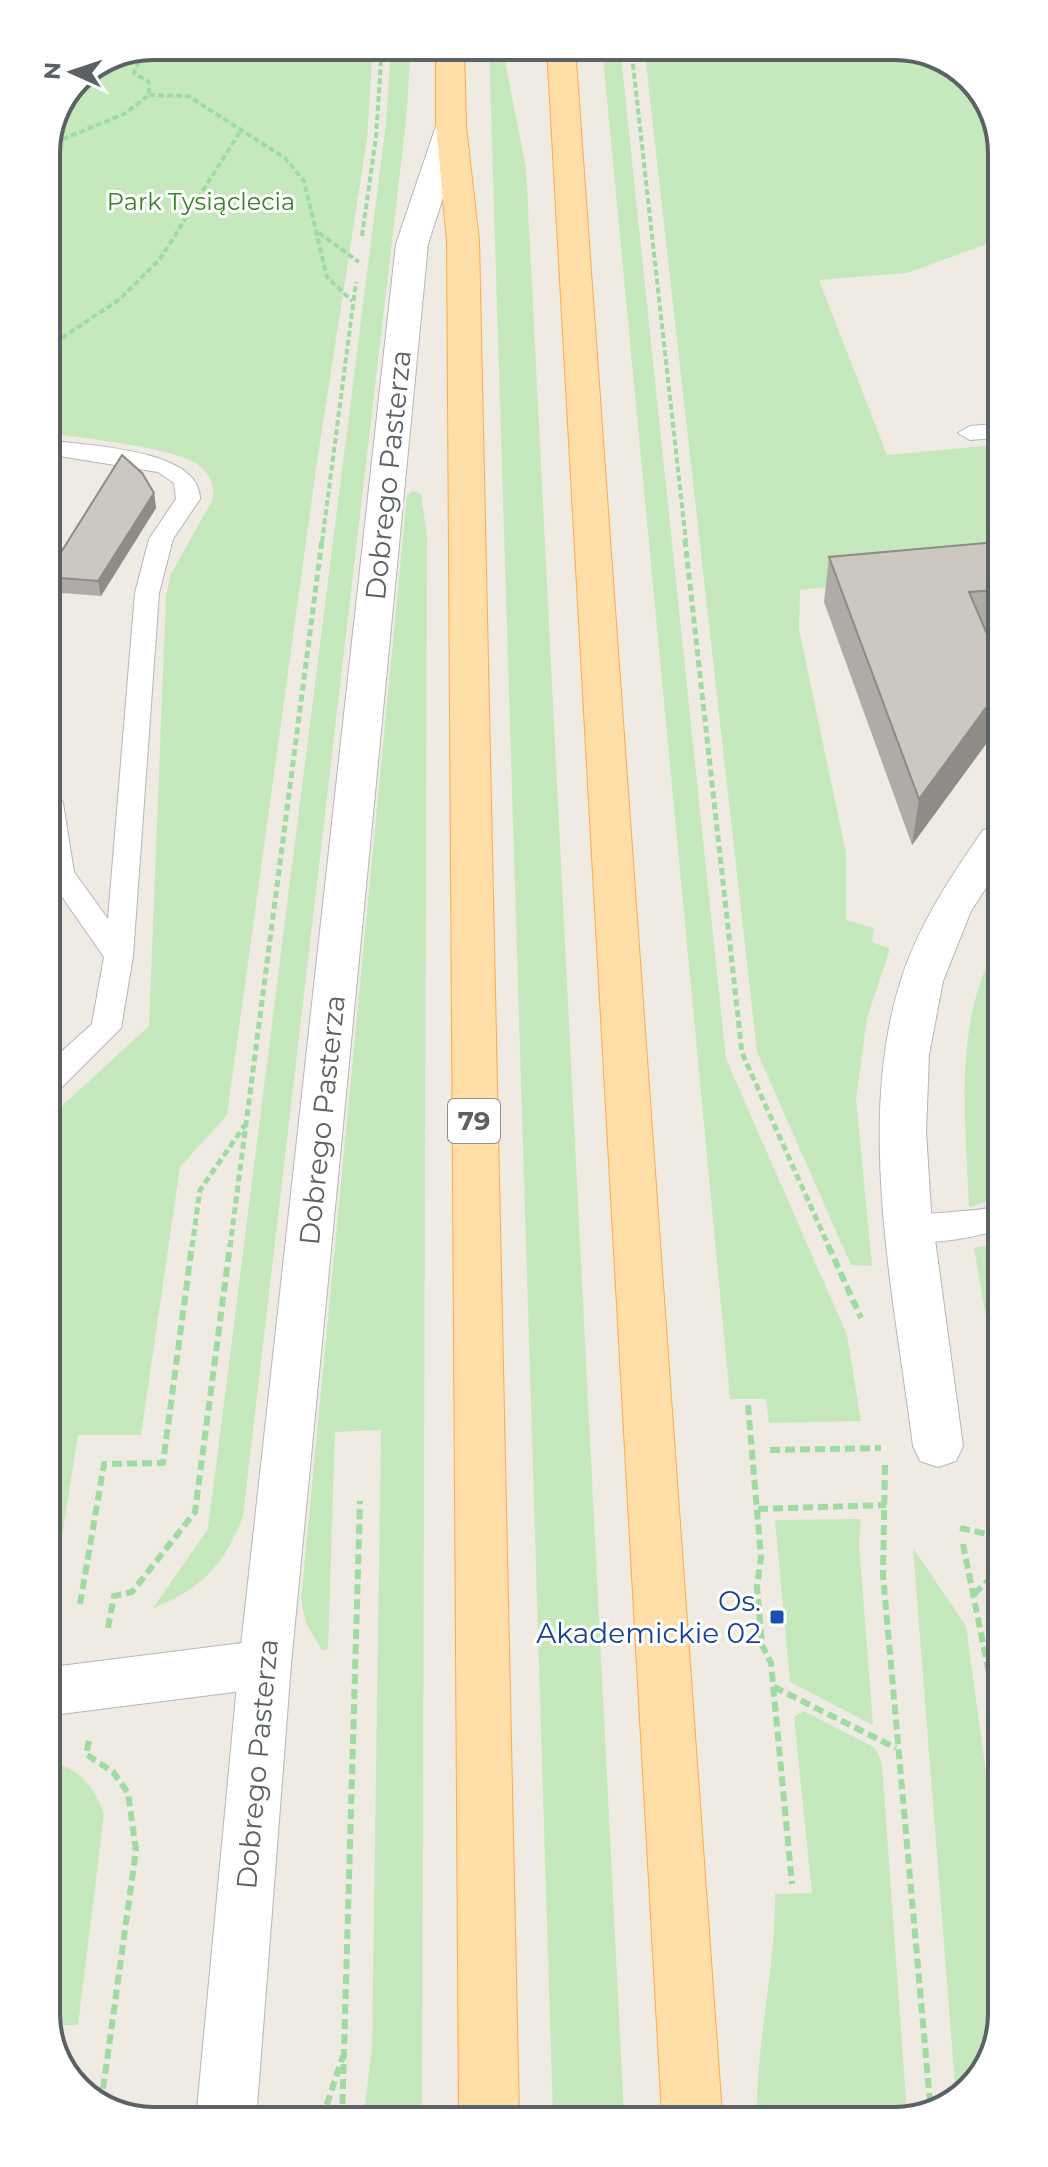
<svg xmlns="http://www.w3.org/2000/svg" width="1048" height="2167" font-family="Montserrat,sans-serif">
	<rect width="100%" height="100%" fill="#efeae2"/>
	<!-- green -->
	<g fill="#c5e9bc">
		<path d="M153,46h220l-6,93 -50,323 -90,653 -47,52 -39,268h-63l-22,139 -4,4 -2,-461 99,-91 17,-430 5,-22 42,-75c1,-14 -2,-23 -13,-33 -24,-19 -119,-28 -153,-33l-1,-287 32,-69z"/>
		<path d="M391,46h20l-5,75 -163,1395c-18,48 -42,74 -90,92l55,-79 178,-1406z"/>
		<path d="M489,46h13l24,122 98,1948 -71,1z"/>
		<path d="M602,46h18l106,1013 121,276 14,86 -92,2 -3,-24h-36z"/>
		<path d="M644,46h259l57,22 34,44 1,129 -88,32 -88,7 68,175 108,-10 1,125 -196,20 -1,39 47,224v67l28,8 -2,14 18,7 -23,69 -11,81 16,167 -21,-1 -94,-213z"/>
		<path d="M414,491l7,3 6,42 -5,1582 -59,1 9,-71 9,-618 -46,2 -7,217 -6,1 -16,-27 -5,-23 106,-1105z"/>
		<path d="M998,944l1,254 -30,9c-3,-86 -17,-185 29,-263z"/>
		<path d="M999,1243v149l-25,-144z"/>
		<path d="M861,1519l-2,25 14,181 -83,-43 -15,-162z"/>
		<path d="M913,1548l53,78 35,257 1,132 -18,59 -28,23z"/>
		<path d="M804,1711l71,37 7,16 25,349 -150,2c-1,-74 19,-147 18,-221l37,-1 -18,-176z"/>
		<path d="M53,1763c26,5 43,26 51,51l-26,211h-24z"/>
	</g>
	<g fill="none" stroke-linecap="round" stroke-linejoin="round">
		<defs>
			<g id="lane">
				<path d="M995,424v14l-25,2 -12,-7 12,-7z"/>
				<path d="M47,440c38,6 154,8 153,59l-27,40 -14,54 -26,363 -12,72 -60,60 -11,3v-29l42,-38 12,-67 -55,-79v-84l10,3 4,6 11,69 34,47 27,-326 14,-54 27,-40 -2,-16 -16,-11 -111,-18z"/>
				<path d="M999,1206v24c-30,8 -70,17 -100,8l-5,-9 5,-9c31,-10 67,-6 100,-14z"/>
			</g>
			<g id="street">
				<path d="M997,826v45l-26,40 -28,70 -14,74 -3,77 5,78 32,236 -7,15 -18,6 -18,-6 -7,-15c-18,-146 -58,-323 -12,-466 18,-56 49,-102 82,-150z"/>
				<path d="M265,1640l19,7 7,17 -7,17 -19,7 -212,27 -1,-48z"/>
			</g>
			<path id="secondary" d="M451,117l10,3 5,6 -38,118 -137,1420 -35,456h-60l43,-456 157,-1420 40,-118 5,-6z"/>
			<g id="primary">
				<path d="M436,46h28l2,80 13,115 40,1876h-60l-12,-1876 -11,-115z"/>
				<path d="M547,46h28l147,2069h-60z"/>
			</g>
		</defs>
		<!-- lane casing -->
		<use href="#lane" stroke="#b3b7bb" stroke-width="2"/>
		<!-- street casing -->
		<use href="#street" stroke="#b3b7bb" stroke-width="2"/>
		<!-- secondary casing -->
		<use href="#secondary" stroke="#b2b8bc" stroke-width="2"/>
		<!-- primary casing -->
		<use href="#primary" stroke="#ffa94b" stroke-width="2"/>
		<!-- path-far2 -->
		<g stroke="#9edca2" stroke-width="4" stroke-dasharray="6 3" stroke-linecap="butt">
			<path d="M631,46l55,496"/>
			<path d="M149,95l39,1 97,62 19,23 23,96 25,24"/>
			<path d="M46,146l78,-32 25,-19v-13l-15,-9 11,-24"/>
			<path d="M319,233l40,29"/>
			<path d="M362,236l14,-99 6,-91"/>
			<path d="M47,348l73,-49 40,-40 81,-129"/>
			<path d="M322,542l34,-260"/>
		</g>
		<!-- path-far1 -->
		<g stroke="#9edca2" stroke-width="5" stroke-dasharray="7 4" stroke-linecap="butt">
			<path d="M685,540l57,513 87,194"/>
			<path d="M192,1247l8,-57 45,-65"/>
			<path d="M230,1247l92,-707"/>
		</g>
		<!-- path -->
		<g stroke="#9edca2" stroke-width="6" stroke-dasharray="10 5" stroke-linecap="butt">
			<path d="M828,1245l33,73"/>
			<path d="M748,1405l13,153 -4,28 5,59 9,18 21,221"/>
			<path d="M770,1450l111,-2"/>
			<path d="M885,1465l-2,110 48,538"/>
			<path d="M758,1509l128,-4"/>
			<path d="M960,1528l40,9"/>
			<path d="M963,1544l38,189"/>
			<path d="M974,1594l18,-17 8,-21"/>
			<path d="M80,1604l24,-140 59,-1 29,-218"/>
			<path d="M108,1628l6,-32 18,-4 63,-80 35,-267"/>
			<path d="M774,1687l122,61"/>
			<path d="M89,1741l-3,13 27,18 15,21 8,57 -35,254"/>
			<path d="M89,2100l13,-1"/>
			<path d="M322,2119l21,-63"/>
			<path d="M342,2119l18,-618"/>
		</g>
		<!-- lane -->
		<use href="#lane" fill="#fff" fill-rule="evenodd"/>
		<!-- street -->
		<use href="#street" fill="#fff" fill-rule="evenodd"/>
		<!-- secondary -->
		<use href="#secondary" fill="#fff" fill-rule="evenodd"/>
		<!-- primary -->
		<use href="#primary" fill="#ffdfa7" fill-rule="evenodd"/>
	</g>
	<!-- wall -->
	<g fill="#afaba6">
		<path d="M154,493l2,15 -55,88 -53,-4v-19z"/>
		<path d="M996,542v93l-8,1 8,19 1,74 -85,116 -88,-243 5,-45z"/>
	</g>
	<!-- shaded-wall -->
	<g fill="#8f8b87">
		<path d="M154,493l2,15 -55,88 -3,-15z"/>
		<path d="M996,694l1,35 -85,116 7,-46z"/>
		<path d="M50,941l3,15 -3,11 -1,-24z"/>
	</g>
	<!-- building -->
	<g fill="#ccc7c1" stroke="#8f8b87" stroke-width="2">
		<path d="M122,455l20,18 12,20 -56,88 -50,-4v-4z"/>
		<path d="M996,542v48l-27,2 27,63v39l-77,105 -90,-242z"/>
	</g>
	<!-- markers -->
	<rect fill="#1a4fb4" stroke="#fff" stroke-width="3" x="769" y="1609" width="16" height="16" rx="4"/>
	<g text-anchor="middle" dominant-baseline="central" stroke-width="6" stroke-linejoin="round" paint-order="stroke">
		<!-- far-park labels -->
		<g font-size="24" fill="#39832b" stroke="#fff">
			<text x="201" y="201">Park Tysiąclecia</text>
		</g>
		<!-- shield labels -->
		<rect fill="#fff" stroke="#8c9093" stroke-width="2" x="448" y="1099" width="52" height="44" rx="6"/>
		<g font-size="26" font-weight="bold" fill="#5b6165">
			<text x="474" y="1121">79</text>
		</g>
		<!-- street labels -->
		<g font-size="28" fill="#5b6165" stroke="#fff">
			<text transform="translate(388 475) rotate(-84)">Dobrego Pasterza</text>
			<text transform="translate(322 1120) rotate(-84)">Dobrego Pasterza</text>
			<text transform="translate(257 1764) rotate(-85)">Dobrego Pasterza</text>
		</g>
		<!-- transit labels -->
		<g font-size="28" fill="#164399" stroke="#fff" text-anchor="end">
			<text x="761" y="1601">Os.<tspan x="761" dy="32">Akademickie 02</tspan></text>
		</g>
	</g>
	<!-- crop -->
	<path d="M0 0H1048V2167H0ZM153 60H895A93 93 0 0 1 988 153V2014A93 93 0 0 1 895 2107H153A93 93 0 0 1 60 2014V153A93 93 0 0 1 153 60Z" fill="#fff" fill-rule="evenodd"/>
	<path fill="none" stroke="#5b6165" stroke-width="4" d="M153 60H895A93 93 0 0 1 988 153V2014A93 93 0 0 1 895 2107H153A93 93 0 0 1 60 2014V153A93 93 0 0 1 153 60Z"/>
	<!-- north arrow -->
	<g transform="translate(72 72) rotate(273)" stroke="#ffffff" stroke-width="6" paint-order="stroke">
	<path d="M0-6L14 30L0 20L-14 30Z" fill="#5b6165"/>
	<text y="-12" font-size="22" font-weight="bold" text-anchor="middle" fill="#5b6165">N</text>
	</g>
</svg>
